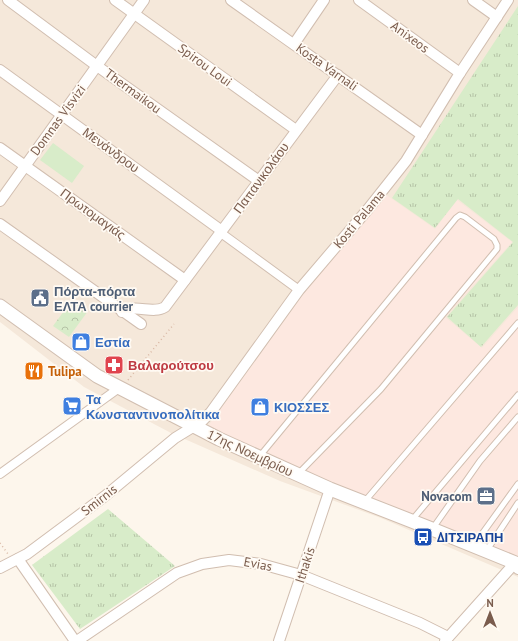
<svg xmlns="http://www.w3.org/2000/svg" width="518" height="641" font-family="'PT Sans',sans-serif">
	<defs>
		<pattern id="grass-tufts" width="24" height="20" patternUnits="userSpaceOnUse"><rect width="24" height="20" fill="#d8ecc9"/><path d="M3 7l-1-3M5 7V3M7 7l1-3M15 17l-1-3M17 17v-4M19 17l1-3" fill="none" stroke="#b4c2a5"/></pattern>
		<pattern id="park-crowns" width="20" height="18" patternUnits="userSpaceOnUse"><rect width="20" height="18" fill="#d8ecc9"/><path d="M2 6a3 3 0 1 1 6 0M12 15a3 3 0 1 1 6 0" fill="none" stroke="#b4c2a5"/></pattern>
	</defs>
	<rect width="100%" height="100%" fill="#fdf6ec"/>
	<!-- residential -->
	<path fill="#f5e8da" d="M0,0h518v577l-137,-59 -101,-37 -109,-48 -87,-46 -84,-65z"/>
	<!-- commercial -->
	<path fill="#fde8e0" d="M385,194l50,35 22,-29 55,42 -67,75 37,31 36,-41v254l-207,-83 -2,-6 -103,-43 99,-137z"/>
	<!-- grass -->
	<g fill="url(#grass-tufts)">
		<path d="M518,6v299l-37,42 -34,-30 66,-75 -55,-43 -23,29 -43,-30z"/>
		<path d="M108,509l67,57 -95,63 -48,-64z"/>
	</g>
	<!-- park -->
	<path fill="url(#park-crowns)" d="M72,300l16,11 -19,26 -16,-11z"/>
	<!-- pitch -->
	<path fill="#d8ecc9" d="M53,143l31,23 -12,17 -32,-23z"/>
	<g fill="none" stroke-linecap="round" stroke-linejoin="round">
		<defs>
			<g id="service">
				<path d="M259,457l197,-239 4,-3 5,2 29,22 3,6v4l-116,140 -83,85"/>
				<path d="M365,501l153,-178"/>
				<path d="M412,520l106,-125"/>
				<path d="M433,528l47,-67 38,-44"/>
				<path d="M474,545l44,-61"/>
				<path d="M487,550l31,-47"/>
			</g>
			<g id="pedestrian">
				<path d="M221,233l78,57"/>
				<path d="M0,474l119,-86"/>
			</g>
			<g id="minor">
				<path d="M8,0l89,66 162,115"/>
				<path d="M115,0l181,130"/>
				<path d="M231,0l191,135"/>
				<path d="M359,0l101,73"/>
				<path d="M473,0l24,17"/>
				<path d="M294,44l30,-44"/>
				<path d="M0,70l222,161"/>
				<path d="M0,148l185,132"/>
				<path d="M0,201l144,-201"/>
				<path d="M0,224l141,100"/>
				<path d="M122,312c14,-9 30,3 43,-5l173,-232"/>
				<path d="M18,559l57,82"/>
				<path d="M0,568l27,-14 78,-58 70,-58 26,-16 10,-10 88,-122 69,-81 38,-48 54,-88 48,-73"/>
				<path d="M77,641l100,-68 25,-9 27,-4 32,4 40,11 119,48 28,14"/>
				<path d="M279,641l51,-152"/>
				<path d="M445,641l69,-77 4,5"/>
			</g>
			<path id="tertiary" d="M0,306l97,70 122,63 111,50 102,40 86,35"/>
		</defs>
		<!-- service casing -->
		<use href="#service" stroke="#d1beb0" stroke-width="7"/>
		<!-- pedestrian casing -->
		<use href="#pedestrian" stroke="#d1beb0" stroke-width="10"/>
		<!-- minor casing -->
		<use href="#minor" stroke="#d1beb0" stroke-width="12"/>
		<!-- tertiary casing -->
		<use href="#tertiary" stroke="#d1beb0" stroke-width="15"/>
		<!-- path -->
		<g stroke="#d9b8a5" stroke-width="1.5" stroke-dasharray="1 3" stroke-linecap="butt">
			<path d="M128,380l46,-56"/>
			<path d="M0,543l8,11"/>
		</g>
		<!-- service -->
		<use href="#service" stroke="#fff" stroke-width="5"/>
		<!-- pedestrian -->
		<use href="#pedestrian" stroke="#fff" stroke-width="8"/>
		<!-- minor -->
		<use href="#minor" stroke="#fff" stroke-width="10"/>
		<!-- tertiary -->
		<use href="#tertiary" stroke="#fff" stroke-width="13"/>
	</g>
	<!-- icons -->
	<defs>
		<symbol id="civic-square" viewBox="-11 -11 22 22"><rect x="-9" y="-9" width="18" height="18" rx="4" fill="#5c6f8a" stroke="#fffaf3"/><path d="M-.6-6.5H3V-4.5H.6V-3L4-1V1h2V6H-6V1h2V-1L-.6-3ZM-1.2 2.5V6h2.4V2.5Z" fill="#fff"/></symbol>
		<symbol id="shop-square" viewBox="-11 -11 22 22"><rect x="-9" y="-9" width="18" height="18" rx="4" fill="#3f7fe0" stroke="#fffaf3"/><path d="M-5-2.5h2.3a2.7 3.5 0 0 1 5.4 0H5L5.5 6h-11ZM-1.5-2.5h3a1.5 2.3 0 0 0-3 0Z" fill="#fff"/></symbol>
		<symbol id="pharmacy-square" viewBox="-11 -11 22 22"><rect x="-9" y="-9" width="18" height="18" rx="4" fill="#e0444e" stroke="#fffaf3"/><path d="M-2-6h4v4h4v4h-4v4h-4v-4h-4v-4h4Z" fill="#fff"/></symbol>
		<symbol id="restaurant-square" viewBox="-11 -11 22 22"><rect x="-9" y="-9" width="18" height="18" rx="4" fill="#e8710a" stroke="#fffaf3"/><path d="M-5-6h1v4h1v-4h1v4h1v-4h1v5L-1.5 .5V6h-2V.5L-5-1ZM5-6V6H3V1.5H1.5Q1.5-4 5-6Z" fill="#fff"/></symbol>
		<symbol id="supermarket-square" viewBox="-11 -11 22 22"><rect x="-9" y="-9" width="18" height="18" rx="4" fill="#3f7fe0" stroke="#fffaf3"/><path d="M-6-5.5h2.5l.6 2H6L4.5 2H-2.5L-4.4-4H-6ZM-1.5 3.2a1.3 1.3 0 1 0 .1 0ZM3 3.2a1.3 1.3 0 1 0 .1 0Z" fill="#fff"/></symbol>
		<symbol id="office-square" viewBox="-11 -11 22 22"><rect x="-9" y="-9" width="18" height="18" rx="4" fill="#5c6f8a" stroke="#fffaf3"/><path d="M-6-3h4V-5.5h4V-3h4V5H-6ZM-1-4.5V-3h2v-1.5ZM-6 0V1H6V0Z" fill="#fff"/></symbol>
		<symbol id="bus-square" viewBox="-11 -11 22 22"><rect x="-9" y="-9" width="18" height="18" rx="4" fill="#1a4fb4" stroke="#fffaf3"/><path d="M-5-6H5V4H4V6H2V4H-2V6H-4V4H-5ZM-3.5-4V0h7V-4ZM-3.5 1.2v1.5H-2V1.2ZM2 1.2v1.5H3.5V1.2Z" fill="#fff"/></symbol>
	</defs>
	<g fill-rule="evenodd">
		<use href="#civic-square" x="29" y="287" width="22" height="22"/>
		<use href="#shop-square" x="70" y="331" width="22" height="22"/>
		<use href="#pharmacy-square" x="103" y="354" width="22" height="22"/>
		<use href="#restaurant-square" x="23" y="360" width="22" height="22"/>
		<use href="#supermarket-square" x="61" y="395" width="22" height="22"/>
		<use href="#shop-square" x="249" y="396" width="22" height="22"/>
		<use href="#office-square" x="475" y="485" width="22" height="22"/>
		<use href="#bus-square" x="412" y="526" width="22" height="22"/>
	</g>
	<g text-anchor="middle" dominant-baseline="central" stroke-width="3.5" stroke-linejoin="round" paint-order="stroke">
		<!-- street labels -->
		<g font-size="13" fill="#7a5c4d" stroke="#fffaf3">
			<text transform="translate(410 37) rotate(36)">Anixeos</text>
			<text transform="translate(205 65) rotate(36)">Spirou Loui</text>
			<text transform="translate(327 67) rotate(35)">Kosta Varnali</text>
			<text transform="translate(133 91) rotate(36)">Thermaikou</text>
			<text transform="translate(58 120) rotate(-54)">Domnas Visvizi</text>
			<text transform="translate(111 150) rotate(36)">Μενάνδρου</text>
			<text transform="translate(261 178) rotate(-54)">Παπανικολάου</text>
			<text transform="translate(93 214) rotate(36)">Πρωτομαγιάς</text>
			<text transform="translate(359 219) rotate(-50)">Kosti Palama</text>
			<text transform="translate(250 453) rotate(25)">17ης Νοεμβρίου</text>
			<text transform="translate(99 500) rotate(-38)">Smirnis</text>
			<text transform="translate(258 564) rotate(11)">Evias</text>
			<text transform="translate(305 565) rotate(-72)">Ithakis</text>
		</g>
		<!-- service labels -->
		<g font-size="13" font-weight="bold" fill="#4e5e75" stroke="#fffaf3" text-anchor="start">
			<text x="54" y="291">Πόρτα-πόρτα<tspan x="54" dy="15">ΕΛΤΑ courrier</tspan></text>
			<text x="472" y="496" text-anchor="end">Novacom</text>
		</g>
		<!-- shop labels -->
		<g font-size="13" font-weight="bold" fill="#366cbe" stroke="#fffaf3" text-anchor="start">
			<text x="95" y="342">Εστία</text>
			<text x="86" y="399">Τα<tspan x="86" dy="15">Κωνσταντινοπολίτικα</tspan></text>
			<text x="274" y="407">ΚΙΟΣΣΕΣ</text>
		</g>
		<!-- health labels -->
		<g font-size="13" font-weight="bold" fill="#be3a42" stroke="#fffaf3" text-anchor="start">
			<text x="128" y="365">Βαλαρούτσου</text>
		</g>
		<!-- food labels -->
		<g font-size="13" font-weight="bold" fill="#c56008" stroke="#fffaf3" text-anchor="start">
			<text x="48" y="371">Tulipa</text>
		</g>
		<!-- transit labels -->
		<g font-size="13" font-weight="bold" fill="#164399" stroke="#fffaf3" text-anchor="start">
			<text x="437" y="537">ΔΙΤΣΙΡΑΠΗ</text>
		</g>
	</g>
	<!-- north arrow -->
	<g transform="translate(490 613)" stroke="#fffaf3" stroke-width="3" paint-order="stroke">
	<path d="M0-3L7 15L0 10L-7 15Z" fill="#7a5c4d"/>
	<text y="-6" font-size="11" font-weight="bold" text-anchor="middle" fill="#7a5c4d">N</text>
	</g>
</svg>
